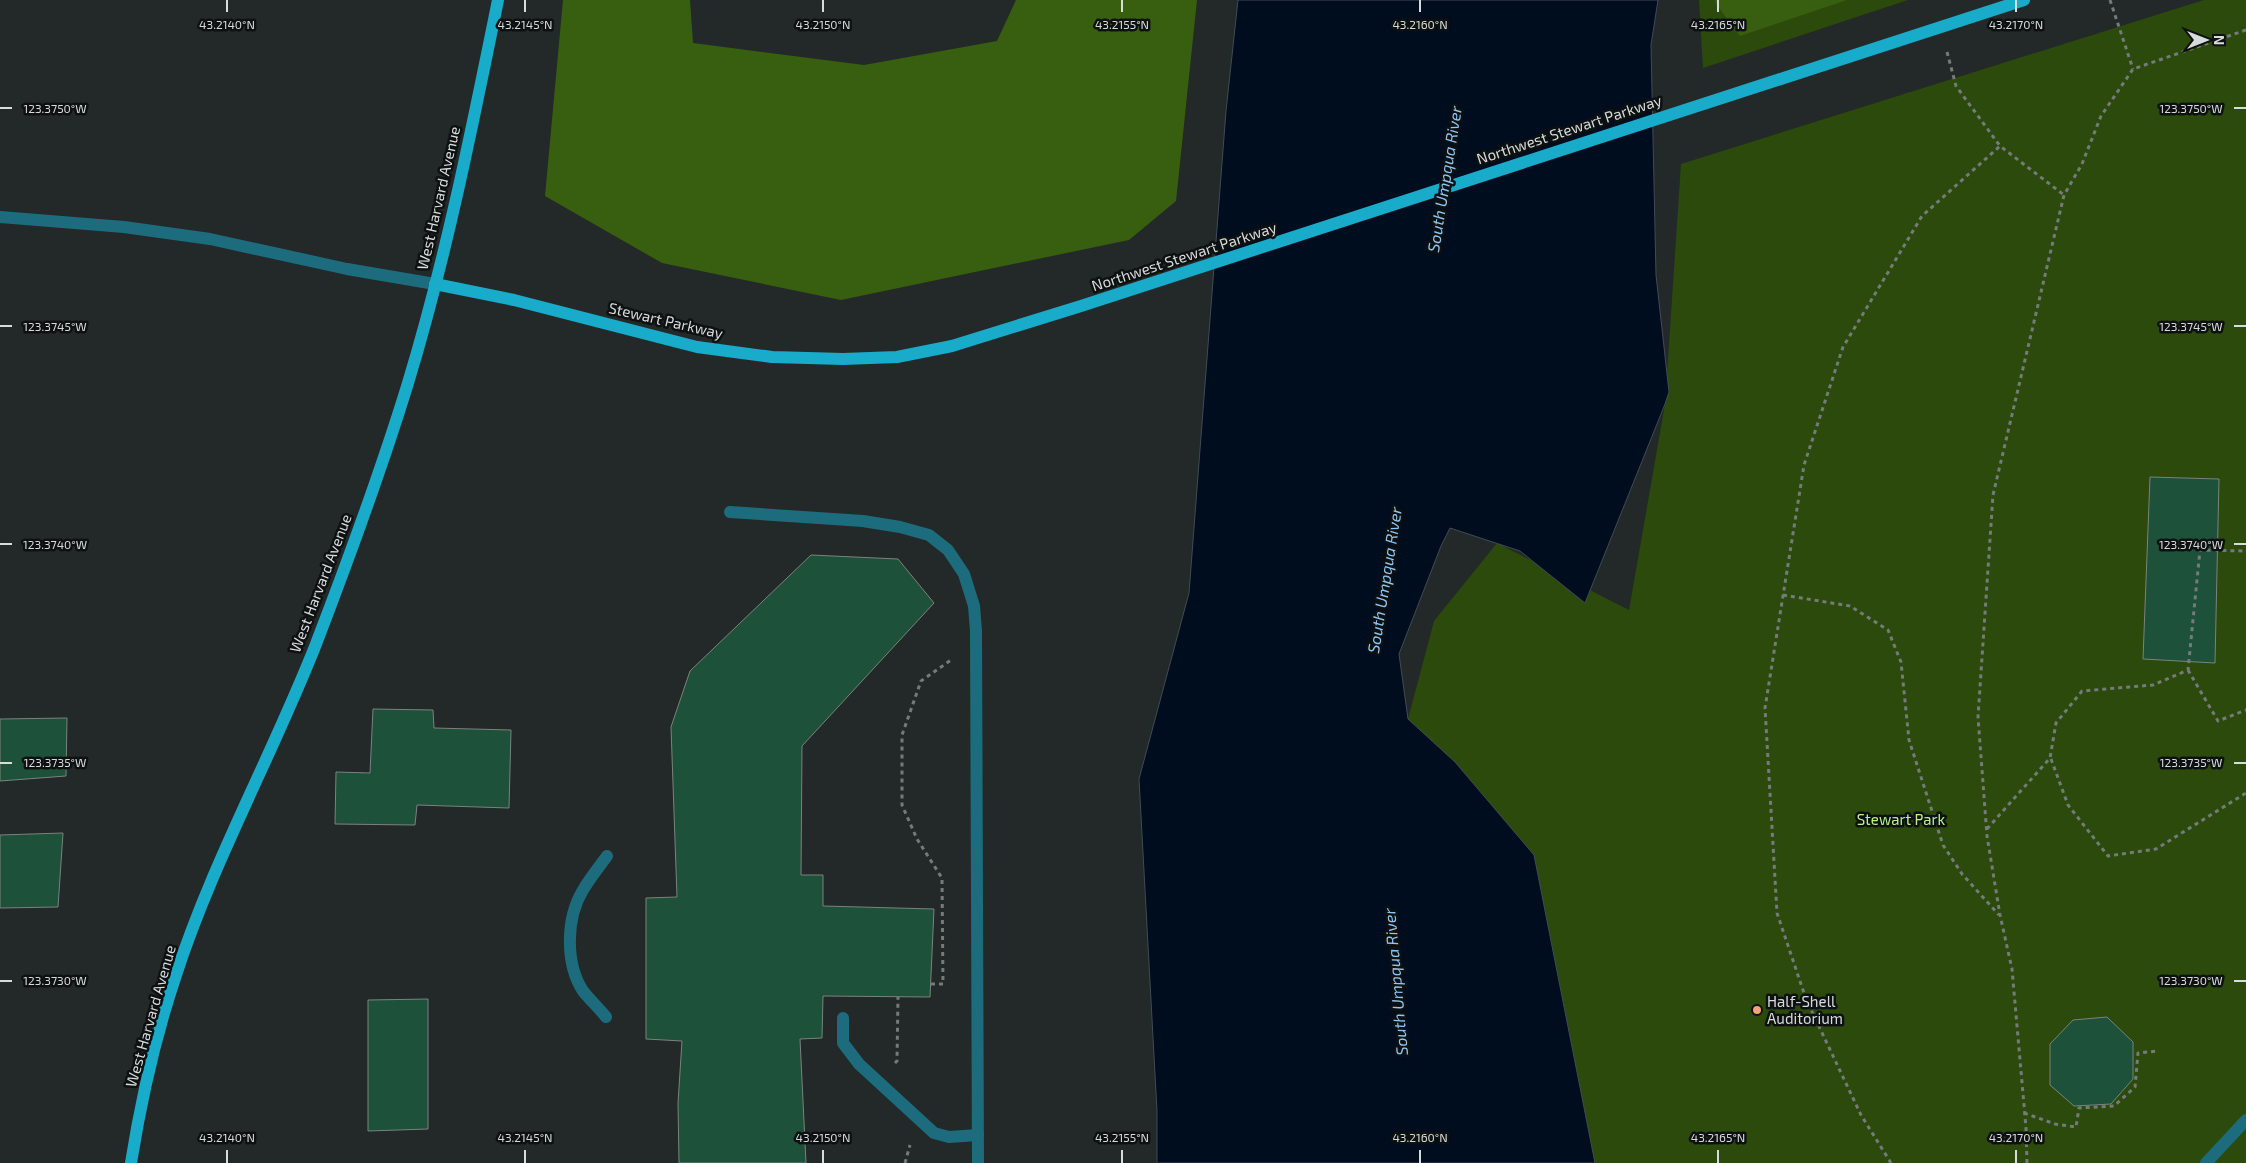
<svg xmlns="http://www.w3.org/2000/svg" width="2246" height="1163" font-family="'Exo 2',sans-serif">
	<rect width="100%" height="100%" fill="#232928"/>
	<!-- green -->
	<g fill="#2b4a0b">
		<path d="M1699,0h209l-205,68z"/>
		<path d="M2204,0h42v1163h-652l-186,-444 26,-98 63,-78 132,67 36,-206 16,-240z"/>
	</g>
	<!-- forest -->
	<g fill="#385f0f">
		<path d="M563,0h127l3,43 171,22 133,-24 19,-41h181l-21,201 -47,39 -288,60 -179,-37 -117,-67z"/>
		<path d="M1715,0h132l-107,36 -24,-32z"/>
	</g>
	<!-- water -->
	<path fill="#000d1e" stroke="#404b56" d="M1238,0h420l-7,45 5,230 13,117 -4,12 -80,199 -65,-52 -70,-23 -9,18 -42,108 9,65 47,43 79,93 61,308h-438v-52l-18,-332 50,-186 37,-482z"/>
	<!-- building -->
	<g fill="#1e513a" stroke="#7c827e">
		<path d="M2150,477l69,2 -4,184 -72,-4z"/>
		<path d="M811,555l87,4 36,44 -132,143 -1,129h22v31l111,3 -4,88 -107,-1 -1,42 -22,1 6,124h-127l-1,-60 4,-62 -36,-2v-141l31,-1 -6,-170 19,-56z"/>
		<path d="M373,709l60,1 1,18 77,2 -2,78 -92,-3 -2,20 -80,-1 1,-52 34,1z"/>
		<path d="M67,718l-1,58 -66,5v-62z"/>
		<path d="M63,833l-5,74 -58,1v-73z"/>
		<path d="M428,999v130l-60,2v-131z"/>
		<path d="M2107,1017l26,25v37l-22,25 -37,2 -24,-21v-41l23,-24z"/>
	</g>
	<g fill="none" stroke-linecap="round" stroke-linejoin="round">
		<!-- path -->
		<g stroke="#757b7a" stroke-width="3" stroke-dasharray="4 4" stroke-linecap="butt">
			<path d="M2110,0l23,69"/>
			<path d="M1947,52l9,34 44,60"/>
			<path d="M1783,595l67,11 38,24 13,32 8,78 34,105 19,29 37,41"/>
			<path d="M2188,670l30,51 28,-11"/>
			<path d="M2051,759l17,46 40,51 48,-7 90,-56"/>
			<path d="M1987,829l63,-71 6,-35 26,-32 71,-6 35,-15 12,-120 46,1"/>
			<path d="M931,984h12l-1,-106 -25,-39 -15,-34v-70l19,-54 30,-21"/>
			<path d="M895,1063l2,-2 1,-64"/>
			<path d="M2024,1113l31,11 21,3 3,-19 35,-2 21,-19 3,-34 20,-2"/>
			<path d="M905,1163l5,-18"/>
			<path d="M1891,1163l-30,-48 -55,-116 -29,-86 -12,-205 39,-243 39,-118 79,-131 78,-70 64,49"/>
			<path d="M2027,1163l-1,-35 -14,-159 -12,-54 -13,-79 -9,-119 15,-222 71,-300 18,-31 19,-48 32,-47 113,-39"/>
		</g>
		<!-- minor -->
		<g stroke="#1c6c7e" stroke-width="12">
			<path d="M0,217l124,10 86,12 137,30 88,15"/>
			<path d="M730,512l133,9 37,6 29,8 19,15 16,24 10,32 2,25 2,532"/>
			<path d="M606,1017c-7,-9 -16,-17 -23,-26 -18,-28 -17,-73 0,-101 7,-12 16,-23 24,-34"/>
			<path d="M843,1018v25l16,21 75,69 15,4 29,-2"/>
			<path d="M2206,1163l40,-43"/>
		</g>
		<!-- major -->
		<g stroke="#18acca" stroke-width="12">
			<path d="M435,284l79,16 183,47 75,10 71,2 54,-2 55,-11 129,-40 943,-306"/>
			<path d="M131,1163c10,-63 24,-125 44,-185 37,-115 97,-222 141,-334 33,-86 65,-173 92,-261 38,-125 64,-255 90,-383"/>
		</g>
	</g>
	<!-- ticks -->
	<path fill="none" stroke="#d7dbda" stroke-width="2" d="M227,0v12M525,0v12M823,0v12M1122,0v12M1420,0v12M1718,0v12M2016,0v12M0,108h12M2234,108h12M0,326h12M2234,326h12M0,544h12M2234,544h12M0,763h12M2234,763h12M0,981h12M2234,981h12M227,1150v13M525,1150v13M823,1150v13M1122,1150v13M1420,1150v13M1718,1150v13M2016,1150v13"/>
	<!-- markers -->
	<circle fill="#f0a279" stroke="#0e1111" stroke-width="2" cx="1757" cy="1010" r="5"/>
	<g text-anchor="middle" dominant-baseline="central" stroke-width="5" stroke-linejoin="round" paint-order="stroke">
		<!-- street labels -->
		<g font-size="15" fill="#d7dbda" stroke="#0e1111">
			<text transform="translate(1569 129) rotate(-18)">Northwest Stewart Parkway</text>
			<text transform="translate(438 198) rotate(-77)">West Harvard Avenue</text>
			<text transform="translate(1184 256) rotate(-18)">Northwest Stewart Parkway</text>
			<text transform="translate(666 320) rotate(13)">Stewart Parkway</text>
			<text transform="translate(320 583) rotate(-69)">West Harvard Avenue</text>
			<text transform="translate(150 1016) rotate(-74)">West Harvard Avenue</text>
		</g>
		<!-- park labels -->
		<g font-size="15" fill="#b8f28b" stroke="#0e1111">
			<text x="1901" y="819">Stewart Park</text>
		</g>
		<!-- poi labels -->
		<g font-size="15" fill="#d7dbda" stroke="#0e1111" text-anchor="start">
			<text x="1767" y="1001">Half-Shell<tspan x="1767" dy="17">Auditorium</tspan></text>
		</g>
		<!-- water labels -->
		<g font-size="16" font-style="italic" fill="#90c6f5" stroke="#0e1111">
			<text transform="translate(1444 179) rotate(-81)">South Umpqua River</text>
			<text transform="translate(1384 580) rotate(-81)">South Umpqua River</text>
			<text transform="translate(1395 982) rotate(-95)">South Umpqua River</text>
		</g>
	</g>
	<g font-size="12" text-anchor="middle" fill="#d7dbda" stroke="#0e1111" stroke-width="5" stroke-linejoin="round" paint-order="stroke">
		<text x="227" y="29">43.2140°N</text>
		<text x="525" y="29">43.2145°N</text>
		<text x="823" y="29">43.2150°N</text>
		<text x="1122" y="29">43.2155°N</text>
		<text x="1420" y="29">43.2160°N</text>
		<text x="1718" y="29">43.2165°N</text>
		<text x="2016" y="29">43.2170°N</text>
		<text x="2191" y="113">123.3750°W</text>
		<text x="55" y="113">123.3750°W</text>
		<text x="2191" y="331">123.3745°W</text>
		<text x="55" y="331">123.3745°W</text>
		<text x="2191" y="549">123.3740°W</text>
		<text x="55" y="549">123.3740°W</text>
		<text x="2191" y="767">123.3735°W</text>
		<text x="55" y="767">123.3735°W</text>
		<text x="2191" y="985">123.3730°W</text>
		<text x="55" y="985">123.3730°W</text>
		<text x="227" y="1142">43.2140°N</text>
		<text x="525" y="1142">43.2145°N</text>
		<text x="823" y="1142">43.2150°N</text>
		<text x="1122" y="1142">43.2155°N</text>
		<text x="1420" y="1142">43.2160°N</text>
		<text x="1718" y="1142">43.2165°N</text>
		<text x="2016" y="1142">43.2170°N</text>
	</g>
	<!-- north arrow -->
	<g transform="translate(2206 40) rotate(90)" stroke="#0e1111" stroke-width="4" paint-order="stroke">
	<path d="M0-4L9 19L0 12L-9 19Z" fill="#d7dbda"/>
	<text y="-8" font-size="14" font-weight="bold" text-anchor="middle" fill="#d7dbda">N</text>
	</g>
</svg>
